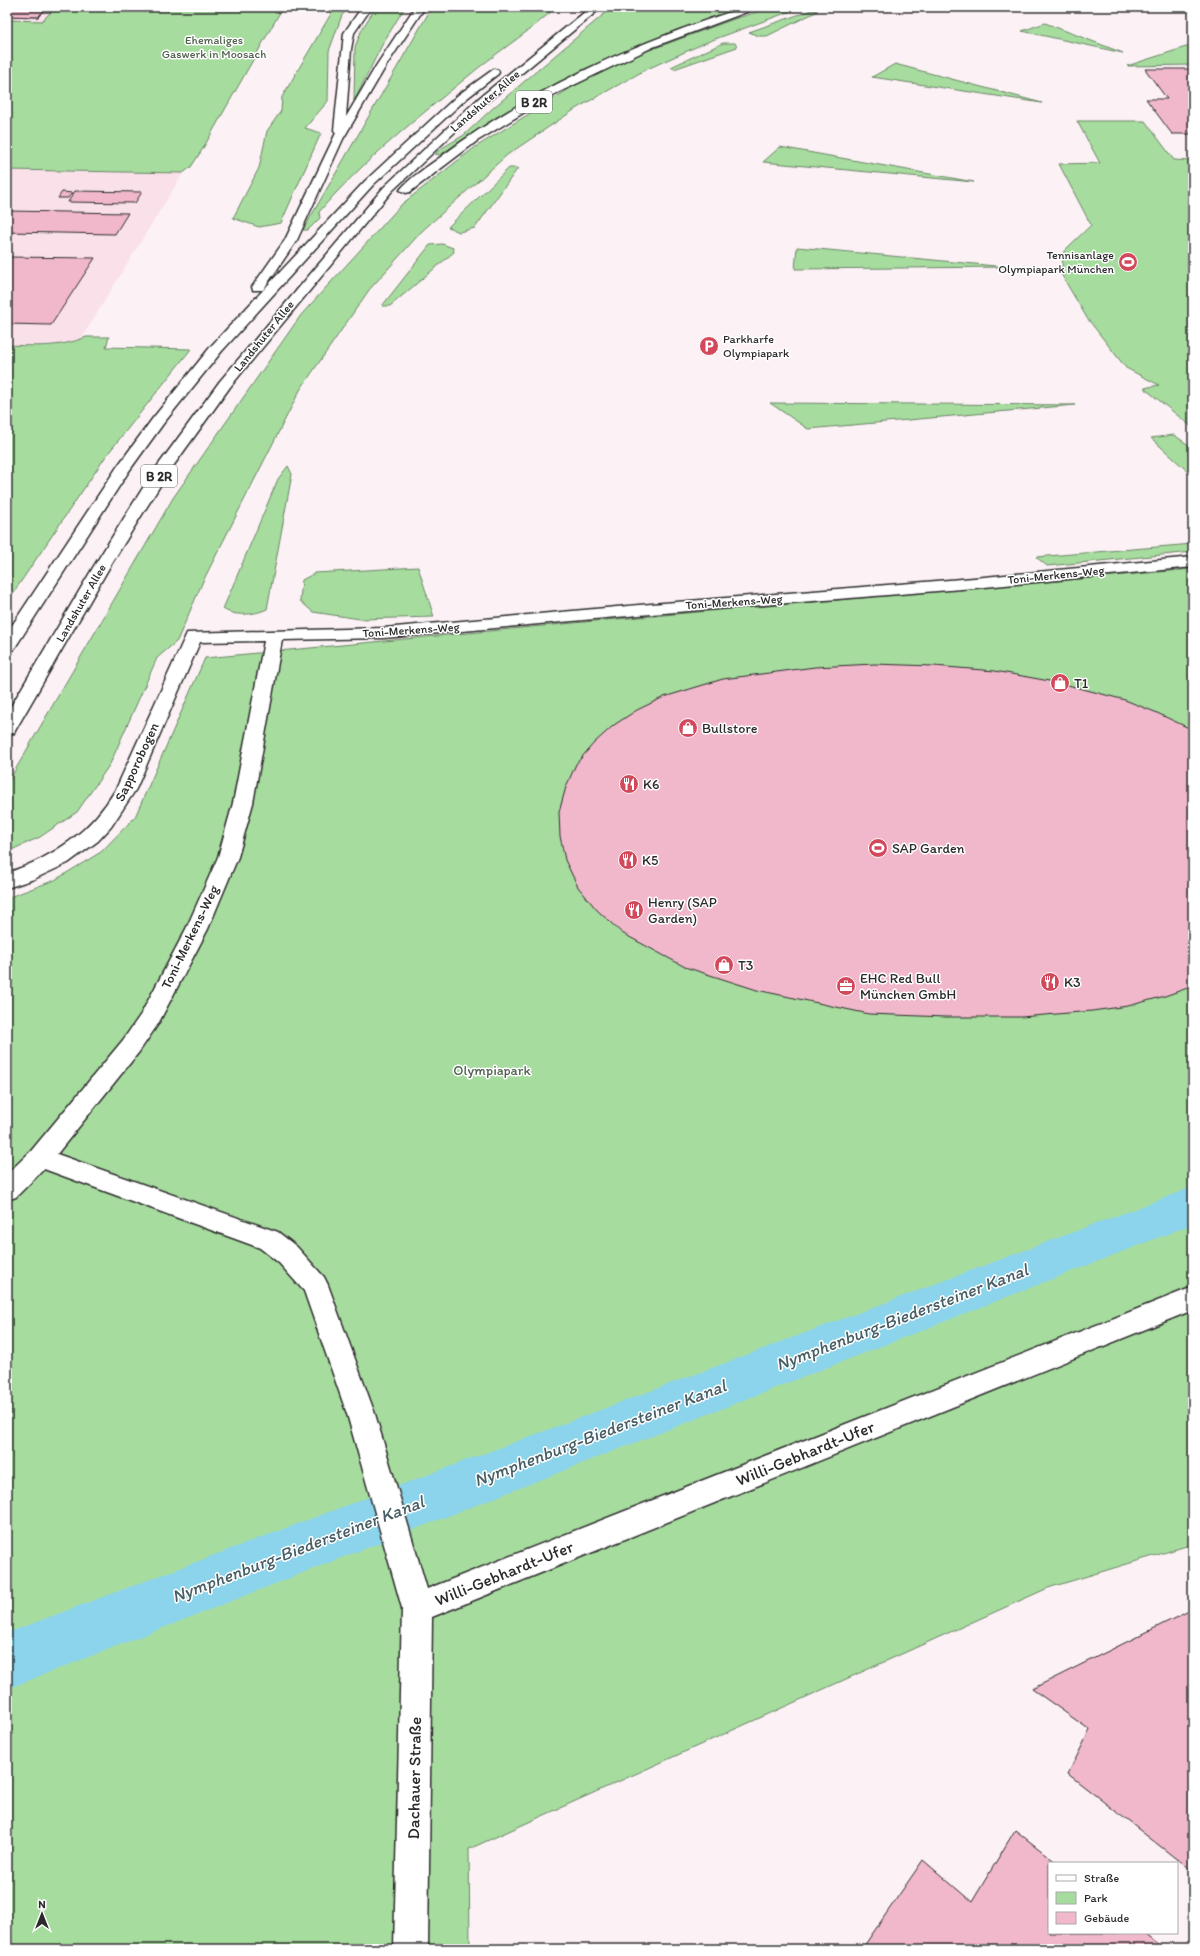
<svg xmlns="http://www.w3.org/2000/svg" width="1200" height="1956" font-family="Itim,sans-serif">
	<rect width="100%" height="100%" fill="#fcf1f5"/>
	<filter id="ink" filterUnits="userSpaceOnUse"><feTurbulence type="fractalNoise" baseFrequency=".025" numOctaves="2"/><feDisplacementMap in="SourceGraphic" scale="8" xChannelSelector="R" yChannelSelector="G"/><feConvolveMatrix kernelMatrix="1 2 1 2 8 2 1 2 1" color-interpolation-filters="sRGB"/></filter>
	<g filter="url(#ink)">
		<!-- built -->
		<g fill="#f9e0e9">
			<path d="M7,7h125l-90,14 -35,-1z"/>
			<path d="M7,170l176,3 -107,174 -69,-1z"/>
		</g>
		<!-- green -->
		<g fill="#a7dc9f" stroke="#698465">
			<path d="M56,7h227l-81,143 -11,17 -8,6 -176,-3v-150l35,1z"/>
			<path d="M335,7h16l-9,8 -13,36 -1,50 -23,27 16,5 -40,90 -22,4 -26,-9 26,-50 8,-37 14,-20 1,-14z"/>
			<path d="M376,7h29l-22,36 -29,58 1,-54 7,-18z"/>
			<path d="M432,7h124c-24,23 -53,41 -79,62 -52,43 -115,92 -158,143l1,6 -12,12h-5z"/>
			<path d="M619,7h126c-109,35 -211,82 -305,148l-5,-1 7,-6 22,-13 29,-27 117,-99 6,1z"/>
			<path d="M774,7h28l-95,35 -62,28 -68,38 -70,47 -85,76 -53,59 -69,100 -97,191 -26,60 -20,17 -47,106 -33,48 -37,25 -33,15v-68l166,-286 128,-183 101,-111 72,-56 100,-62 65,-32 95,-35z"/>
			<path d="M812,10l6,1 -51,25h-8l-10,-4z"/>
			<path d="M1045,23l78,30 -101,-22z"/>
			<path d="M723,43h12l2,4 -63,22 -3,-2z"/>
			<path d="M1186,47h7v18l-66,1z"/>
			<path d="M895,64l147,39 -170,-26z"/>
			<path d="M1077,121h68l29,39 19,1v267l-49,-40 15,-3 -33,-17 -39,-50 -26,-44 3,-23 27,-26 -32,-61 41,-1z"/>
			<path d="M780,147l194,35 -211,-20z"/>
			<path d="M509,168h9l-43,60 -16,4 -11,-5z"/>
			<path d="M442,244l11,4 1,4 -64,54h-8l48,-61z"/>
			<path d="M797,247l209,20 -211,2z"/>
			<path d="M86,337h23l-3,10 85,2 -85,107 -99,146v-257c28,1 53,3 79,-8z"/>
			<path d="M770,403l305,2 -267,24z"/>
			<path d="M1174,435l19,13v28l-42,-38z"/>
			<path d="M288,466l4,8 -25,135c-13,6 -32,8 -44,0l55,-130z"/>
			<path d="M1193,544v8l-146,14 -11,-9z"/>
			<path d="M418,567l16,50 -74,2 -47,-7 -13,-11 2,-21 13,-7z"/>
			<path d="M1193,569v975l-145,44 -579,261 1,100h-463v-1051l48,-18 46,-28 34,-35 70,-159 390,-37z"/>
		</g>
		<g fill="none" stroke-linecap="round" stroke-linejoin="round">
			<!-- canal -->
			<path fill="#8bd4ec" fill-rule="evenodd" d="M1193,1187v37l-1186,465v-56z"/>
		</g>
		<!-- building -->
		<g fill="#f1b8cc" stroke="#2b2b2b">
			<path d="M7,7h40l-9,10 -31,-1z"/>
			<path d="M7,7h40l-9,10 -31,-1z"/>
			<path d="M1145,69h48v65h-21l-26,-35h21z"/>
			<path d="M75,191l67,1 -7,11 -67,-1z"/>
			<path d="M62,192l10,1 -4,5h-10z"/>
			<path d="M7,211l121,2 -13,21 -108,-2z"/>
			<path d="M7,257l88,1 -44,67 -44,-1z"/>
			<path d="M874,664l60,2 61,5 65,12 65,17 30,12 38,18v256l-28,10 -37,10 -36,5 -71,6h-75l-77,-3 -112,-24 -72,-23 -63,-34 -25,-23 -19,-23 -13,-27 -5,-24 -1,-24 7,-25 10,-23 18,-21 20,-18 23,-15 27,-13 59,-18 92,-12z"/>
			<path d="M1193,1609v263l-125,-98 22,-44 -58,-41z"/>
			<path d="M1015,1830l42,33h-8v70h96l20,16h-303l61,-89 49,42z"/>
		</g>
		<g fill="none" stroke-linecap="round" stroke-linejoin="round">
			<defs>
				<path id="minor" d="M1193,557v10l-219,21 -335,27 -255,23 -102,2 -29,163 -15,54 -30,72 -50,95 -19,28 -82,102 221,78 19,15 27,30 4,8 47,129 52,175 766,-302v23l-761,307 -4,332h-34l8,-341 -55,-194 -43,-123 -25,-28 -19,-15 -216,-79 -28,28 -9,3v-26l24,-23 92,-111 18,-26 45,-85 32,-72 15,-54 31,-162 -64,1 -64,147 -25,38 -13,14 -30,22 -34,16 -27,9v-15c47,-16 84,-41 109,-84l71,-156 197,-5 255,-23 335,-27z"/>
				<g id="trunk">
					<path d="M362,7h10l-18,26 -3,16 -5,68 30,-51 39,-59h10l-39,59 -43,73 -46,101 -34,50h-10l-1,-3 33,-47 51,-107 -2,-3 10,-97z"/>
					<path d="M591,7h11l-115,95 -95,89 -162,196 -64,89 -56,90 -94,163 -2,4 -7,2v-22l87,-147 57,-91 69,-94 164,-194 95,-89z"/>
					<path d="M746,7h14l-107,40 -102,49 -74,45 -67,51 -4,1 -6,-3c9,-12 30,-25 42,-34 90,-68 197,-115 304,-149z"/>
					<path d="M494,69l4,1 1,2 -1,2 -32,25 -93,86 -151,166 -59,73 -34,47 -113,175 -3,4 -6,1v-18l110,-166 36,-49 59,-73 153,-164 93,-86z"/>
				</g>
			</defs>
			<!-- minor casing -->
			<use href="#minor" stroke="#2b2b2b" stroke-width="3"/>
			<!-- trunk casing -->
			<use href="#trunk" stroke="#2b2b2b" stroke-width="3"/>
			<!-- minor -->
			<use href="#minor" fill="#fff" fill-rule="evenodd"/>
			<!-- trunk -->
			<use href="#trunk" fill="#fff" fill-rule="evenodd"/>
		</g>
	</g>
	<!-- icons -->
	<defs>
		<symbol id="stadium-disc" viewBox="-11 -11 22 22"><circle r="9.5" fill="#d1495b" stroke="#fff"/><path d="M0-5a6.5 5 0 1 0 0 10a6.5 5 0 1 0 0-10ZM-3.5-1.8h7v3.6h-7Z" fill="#fff"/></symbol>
		<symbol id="parking-disc" viewBox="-11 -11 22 22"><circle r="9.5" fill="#d1495b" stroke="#fff"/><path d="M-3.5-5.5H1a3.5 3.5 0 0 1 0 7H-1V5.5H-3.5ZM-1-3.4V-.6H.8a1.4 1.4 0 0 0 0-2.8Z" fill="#fff"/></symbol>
		<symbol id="shop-disc" viewBox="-11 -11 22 22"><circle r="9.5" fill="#d1495b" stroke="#fff"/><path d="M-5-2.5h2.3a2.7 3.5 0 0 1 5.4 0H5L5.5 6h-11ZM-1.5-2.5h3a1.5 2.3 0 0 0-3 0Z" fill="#fff"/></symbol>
		<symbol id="restaurant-disc" viewBox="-11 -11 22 22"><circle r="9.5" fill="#d1495b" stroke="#fff"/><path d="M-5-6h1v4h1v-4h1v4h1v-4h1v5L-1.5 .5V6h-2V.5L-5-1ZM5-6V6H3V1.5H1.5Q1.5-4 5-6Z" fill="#fff"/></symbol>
		<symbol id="office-disc" viewBox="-11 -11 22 22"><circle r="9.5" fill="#d1495b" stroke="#fff"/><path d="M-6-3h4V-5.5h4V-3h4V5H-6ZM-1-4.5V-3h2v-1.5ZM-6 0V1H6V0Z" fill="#fff"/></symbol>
	</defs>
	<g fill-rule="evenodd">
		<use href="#stadium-disc" x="1117" y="251" width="22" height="22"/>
		<use href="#parking-disc" x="698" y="335" width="22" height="22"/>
		<use href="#shop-disc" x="1049" y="672" width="22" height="22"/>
		<use href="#shop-disc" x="677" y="717" width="22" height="22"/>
		<use href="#restaurant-disc" x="618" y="773" width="22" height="22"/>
		<use href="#stadium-disc" x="867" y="837" width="22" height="22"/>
		<use href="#restaurant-disc" x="617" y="849" width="22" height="22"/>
		<use href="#restaurant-disc" x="623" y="899" width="22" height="22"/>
		<use href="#shop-disc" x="713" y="954" width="22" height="22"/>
		<use href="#restaurant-disc" x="1039" y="971" width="22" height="22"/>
		<use href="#office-disc" x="835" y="975" width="22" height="22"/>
	</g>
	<g text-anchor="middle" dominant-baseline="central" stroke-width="3" stroke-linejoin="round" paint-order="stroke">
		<!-- far-park labels -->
		<g font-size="12" fill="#50604e" stroke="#fff">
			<text x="214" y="40">Ehemaliges<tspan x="214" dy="14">Gaswerk in Moosach</tspan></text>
		</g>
		<!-- far-street labels -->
		<g font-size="12" fill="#2b2b2b" stroke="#fff">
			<text transform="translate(485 101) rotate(-41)">Landshuter Allee</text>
			<text transform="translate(264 336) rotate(-51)">Landshuter Allee</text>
			<text transform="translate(1056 575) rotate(-6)">Toni-Merkens-Weg</text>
			<text transform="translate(734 602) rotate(-4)">Toni-Merkens-Weg</text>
			<text transform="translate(81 603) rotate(-60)">Landshuter Allee</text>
			<text transform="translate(411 630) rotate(-4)">Toni-Merkens-Weg</text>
		</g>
		<!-- far-poi labels -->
		<g font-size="12" fill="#2b2b2b" stroke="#fff" text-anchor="end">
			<text x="1114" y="255">Tennisanlage<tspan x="1114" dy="14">Olympiapark München</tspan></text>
			<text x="723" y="339" text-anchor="start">Parkharfe<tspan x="723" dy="14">Olympiapark</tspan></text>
		</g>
		<!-- shield labels -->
		<g fill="#fff" stroke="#6b6b6b" stroke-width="1">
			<rect x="516" y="91" width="36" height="22" rx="3"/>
			<rect x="141" y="465" width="36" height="22" rx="3"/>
		</g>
		<g font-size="13" font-weight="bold" fill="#2b2b2b">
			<text x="534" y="102">B 2R</text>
			<text x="159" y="476">B 2R</text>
		</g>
		<!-- poi labels -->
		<g font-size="14" fill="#2b2b2b" stroke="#fff" text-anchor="start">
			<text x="1074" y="683">T1</text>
			<text x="702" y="728">Bullstore</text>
			<text x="643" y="784">K6</text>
			<text x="892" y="848">SAP Garden</text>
			<text x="642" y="860">K5</text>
			<text x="648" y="902">Henry (SAP<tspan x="648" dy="16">Garden)</tspan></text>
			<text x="738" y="965">T3</text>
			<text x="860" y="978">EHC Red Bull<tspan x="860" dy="16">München GmbH</tspan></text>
			<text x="1064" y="982">K3</text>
		</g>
		<!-- street labels -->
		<g font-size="14" fill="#2b2b2b" stroke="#fff">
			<text transform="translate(137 762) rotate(-65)">Sapporobogen</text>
			<text transform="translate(190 937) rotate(-64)">Toni-Merkens-Weg</text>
		</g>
		<!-- park labels -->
		<g font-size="14" fill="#50604e" stroke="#fff">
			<text x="492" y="1070">Olympiapark</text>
		</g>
		<!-- near-street labels -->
		<g font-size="17" fill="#2b2b2b" stroke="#fff">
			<text transform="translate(805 1453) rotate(-22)">Willi-Gebhardt-Ufer</text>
			<text transform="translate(504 1573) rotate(-22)">Willi-Gebhardt-Ufer</text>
			<text transform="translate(414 1778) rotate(-89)">Dachauer Straße</text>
		</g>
		<!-- near-water labels -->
		<g font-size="18" font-style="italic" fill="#485e65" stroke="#fff">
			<text transform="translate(902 1317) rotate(-21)">Nymphenburg-Biedersteiner Kanal</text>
			<text transform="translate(600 1433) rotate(-21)">Nymphenburg-Biedersteiner Kanal</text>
			<text transform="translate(298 1549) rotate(-21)">Nymphenburg-Biedersteiner Kanal</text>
		</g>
	</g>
	<!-- margin -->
	<rect width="1200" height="1956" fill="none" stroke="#fff" stroke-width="24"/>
	<rect x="12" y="12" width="1176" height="1932" fill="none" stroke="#2b2b2b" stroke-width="1.5" filter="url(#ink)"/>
	<!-- legend -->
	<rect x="1048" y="1862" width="130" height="72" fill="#ffffff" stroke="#aaaaaa"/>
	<rect x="1056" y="1875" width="20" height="6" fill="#ffffff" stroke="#aaaaaa"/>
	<text x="1084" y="1882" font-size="12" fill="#2b2b2b">Straße</text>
	<rect x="1056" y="1892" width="20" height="12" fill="#a7dc9f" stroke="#aaaaaa"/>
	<text x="1084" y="1902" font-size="12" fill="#2b2b2b">Park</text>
	<rect x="1056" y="1912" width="20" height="12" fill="#f1b8cc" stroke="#aaaaaa"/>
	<text x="1084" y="1922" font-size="12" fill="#2b2b2b">Gebäude</text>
	<!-- north arrow -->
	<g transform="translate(42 1914)" stroke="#ffffff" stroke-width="3" paint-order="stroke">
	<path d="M0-3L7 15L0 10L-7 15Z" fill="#2b2b2b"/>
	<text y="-6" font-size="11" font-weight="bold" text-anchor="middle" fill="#2b2b2b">N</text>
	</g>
</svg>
